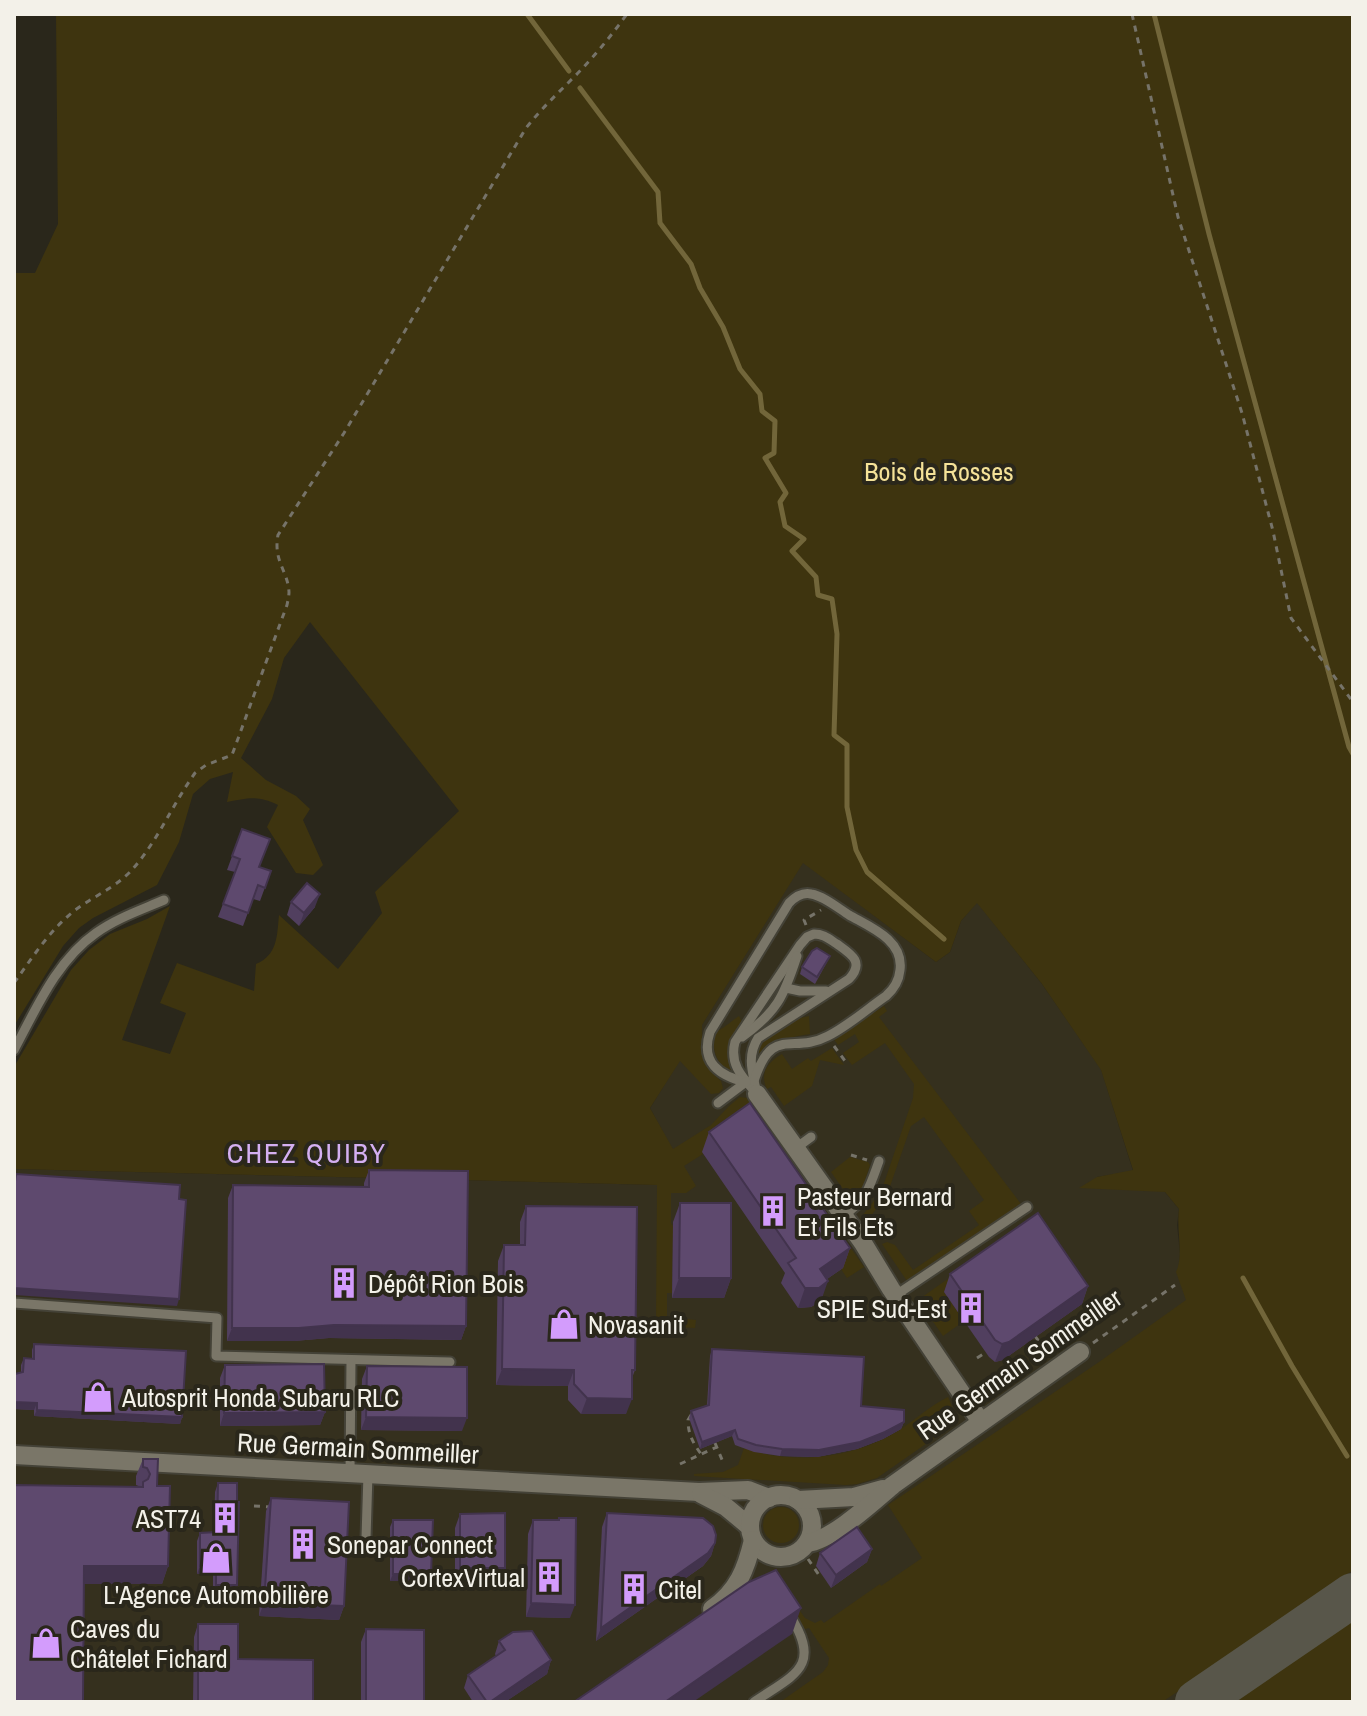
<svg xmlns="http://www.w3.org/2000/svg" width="1367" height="1716" font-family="'Archivo Narrow',sans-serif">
	<rect width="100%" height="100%" fill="#2a271b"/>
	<!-- built -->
	<path fill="#35301e" d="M803,862l133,100 14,-10 11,-31 16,-19 65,82 59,85 32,102 -36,6 68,15 14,17 -2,16 3,29 -1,11 174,179v258h-1339v-533l643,16 28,-12 -35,-65z"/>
	<!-- green -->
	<g fill="#3e340f">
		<path d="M56,14h1297v1556l-114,81 -77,51h-382l43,-30 5,-7 1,-7 -20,-30 -4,1 -24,-34 9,2 15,21 10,5 6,-3 3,3 56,-39 1,2 41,-28 -34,-53 211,-143 87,-62 -10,-28c8,-16 0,-43 3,-63l-14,-17 -86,-4 18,-11 36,-7 -32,-100 -59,-86 -65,-81 -16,18 -11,31 -14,10 -133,-99 -101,162c0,26 -2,38 19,56l2,7 -4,5 -8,1 -31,-33 -30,47 23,41 38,-24 18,-19 11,-9 7,1 117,169 -17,11 -6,-9 2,-2 -141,-115 1,2 -19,12 12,20 -10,7h-15v30l2,3 -1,67h-5v24l29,3 -1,8 -39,-2 1,-141 -643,-16v-102l57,-97 18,-20 21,-16 37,-15 23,-13 -48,134 48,14 16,-41 -26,-10 17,-40 77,28 2,-27c22,-9 21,-29 23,-49l59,54 44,-56 -7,-21 84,-81 -149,-189 -26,36 -12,41 -31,59 25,22 30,16 14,13 -7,11 20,45 -10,10 -17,-2 -29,-46 11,-22c-20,-10 -30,-7 -51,-3l6,-30 -23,7 -17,15 -14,48 -22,43 -64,33 -14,10 -16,18 -49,80v-753h21l23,-49z"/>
		<path d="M884,1006l3,5 -8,6 142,187 -114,77 -25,-37 5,-2 8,3 18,25 66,-45 -10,-14 15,-11 -60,-83 -13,9 -24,69 -21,27 -4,-6 19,-24 32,-94 1,-14 -29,-41 -33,22 -9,-12 16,-11 -4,-8 -17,11 -5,-7z"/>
		<path d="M739,1016l3,6c-11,19 -18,28 -10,51 -16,-10 -22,-24 -15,-42 9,-4 14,-10 22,-15z"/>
		<path d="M809,1016l1,18c-19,3 -36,5 -50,19h-2c6,-21 31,-33 51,-37z"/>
		<path d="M832,1048l12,17 -24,-5 -8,26 -28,20 -13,-19 -4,2c-8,-16 1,-27 15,-35l10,15 16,-11 3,3z"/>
		<path d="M850,1157l18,5 2,3 -8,24 -12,10 -19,-27z"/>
		<path d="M1027,1223l-83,69 20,29 -21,15 -25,-36z"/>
		<path d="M948,1397c7,12 4,25 -5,35l-66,46 -20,6 -11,1 -152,-9v-2l29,-2 15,-7 6,-17c50,18 113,10 157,-19 16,-11 29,-23 47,-32z"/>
		<circle cx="781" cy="1525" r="18"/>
		<path d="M1353,1620v82h-120z"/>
	</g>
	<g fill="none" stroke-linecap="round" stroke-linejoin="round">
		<!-- stream -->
		<g stroke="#72663a" stroke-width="5">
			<path d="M527,14l42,57"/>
			<path d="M1154,14l55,220 140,513 4,7"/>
			<path d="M580,88l78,104 2,31 31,41 9,24 23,39 17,42 20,25 2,17 13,10 -1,32 -9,5 21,35 -6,9 5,24 19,13 -12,12 24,26 2,18 14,4 5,35 -3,101 13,10v62l9,43 11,22 77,67"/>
			<path d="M1243,1278l49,88 55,90"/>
		</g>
		<!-- taxiway -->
		<path stroke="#58564a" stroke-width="44" d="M1197,1702l156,-107"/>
		<defs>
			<g id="service">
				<path d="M814,934c10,0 15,5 23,10 14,10 28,18 12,35l-91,59c-12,19 -5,36 -1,56 -14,-16 -28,-29 -22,-52l65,-97 7,-8z"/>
				<path d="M786,988l14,3h26"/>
				<path d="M742,1037c35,-25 42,-41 55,-81"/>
				<path d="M14,1050c22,-41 43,-90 82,-117 21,-15 45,-23 68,-33"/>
				<path d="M746,1082c-27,-6 -46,-20 -36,-50l79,-129c6,-6 13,-11 22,-9 13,2 27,14 38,21 21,12 55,25 51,55 -1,11 -6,19 -14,26 -19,13 -38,30 -58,40 -36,19 -56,-12 -74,45"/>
				<path d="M718,1103l28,-21"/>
				<path d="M796,1148l15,-11"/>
				<path d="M844,1215c23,-15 26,-29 35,-54"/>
				<path d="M896,1295l131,-88"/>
				<path d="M14,1303l203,15 -1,38 234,6"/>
				<path d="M350,1473l1,-113"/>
				<path d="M366,1538l2,-64"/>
				<path d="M754,1702c41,-28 69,-35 35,-88"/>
			</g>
			<g id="minor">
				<path d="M757,1094l106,149 28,46 90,133"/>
				<path d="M14,1455l685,37 49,-2 21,8"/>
				<path d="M701,1494l25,13 24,20"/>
				<circle cx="781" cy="1526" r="31"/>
				<path d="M798,1500l56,-3 29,-8"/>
				<path d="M807,1543c24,-2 67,-42 86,-58l187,-133"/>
				<path d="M712,1609c26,-18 34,-40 41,-69"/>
			</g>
		</defs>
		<!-- service casing -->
		<use href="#service" stroke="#444237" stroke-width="13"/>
		<!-- minor casing -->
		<use href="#minor" stroke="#444237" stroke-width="22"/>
		<!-- path -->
		<g stroke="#767369" stroke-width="3" stroke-dasharray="6 6" stroke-linecap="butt">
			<path d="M1132,14l46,203 64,196 31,118 18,87 62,84"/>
			<path d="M806,925l-2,-5 17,-10"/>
			<path d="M14,983c18,-25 35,-52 60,-72 18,-14 39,-22 56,-39 27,-29 42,-67 65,-99l11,-8 26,-10 55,-150c1,-5 2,-9 2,-13 -1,-21 -16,-31 -11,-57l66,-102 182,-305c15,-19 31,-34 48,-51 20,-20 37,-41 53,-63"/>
			<path d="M834,1046l14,19"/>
			<path d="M851,1155l16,5"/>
			<path d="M1035,1336l5,7"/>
			<path d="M1093,1343l82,-58"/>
			<path d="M977,1358l8,-5"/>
			<path d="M691,1415l-3,5c0,14 5,23 13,34"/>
			<path d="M715,1443l8,19"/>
			<path d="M680,1464l37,-17"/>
			<path d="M254,1506l17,1"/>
			<path d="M808,1559l11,16"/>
		</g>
		<!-- service -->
		<use href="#service" stroke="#7a7668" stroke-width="9"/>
		<!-- minor -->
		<use href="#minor" stroke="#7a7668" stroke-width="18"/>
	</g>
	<!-- wall -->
	<g fill="#513f5f">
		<path d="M242,829l18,38 11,4 -11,30 -7,-2 -10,27 -25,-9 17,-45 -8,-2z"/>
		<path d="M291,902l24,5 -16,19 -12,-11z"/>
		<path d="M827,962l-12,22 -15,-10 2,-7z"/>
		<path d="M709,1132l141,116 -7,20 -16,11 -6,22 -10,6 -13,1 -17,-25 4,-10 -83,-121z"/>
		<path d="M369,1170l97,156 -5,14 -132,-2 -35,3h-67l1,-143 5,-13 131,2v-4z"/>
		<path d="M680,1203l51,75 -7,20h-52l1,-76z"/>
		<path d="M526,1206l109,164 -3,8 -6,36h-45l-13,-14v-14l-72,-1 2,-124 6,-16h16v-23z"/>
		<path d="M950,1274l138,12 -6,18 -79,56 -8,2 -6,-5 -45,-65z"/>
		<path d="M34,1344l148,73 -2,7 -146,-8v-6l-20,-1v-33l7,-4v-7l3,-7 8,1v-9z"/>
		<path d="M712,1349l192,73 -3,7 -18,10 -26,10 -40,8 -37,-1 -26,-4 -19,-7 -3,-9 -32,13 -11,-31 2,-7 16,-5 3,-50z"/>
		<path d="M225,1365l100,47 -5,13 -100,1v-48z"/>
		<path d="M367,1366l95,65 -101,-1 1,-51z"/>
		<path d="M143,1459l14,27 11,80 -6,18h-78l-70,118 127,-215 -5,-2v-9z"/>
		<path d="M218,1483l16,111h-21v-20h-16v-33l3,-8 14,-1 1,-40z"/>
		<path d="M271,1498l73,108 -5,14 -80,-4 7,-105z"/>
		<path d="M607,1513l108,30 -4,13 -8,10 -107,75 6,-114z"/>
		<path d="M460,1514l40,67h-45v-53z"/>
		<path d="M393,1520l36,61h-39v-54z"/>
		<path d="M533,1520l37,98 -44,-1 2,-83z"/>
		<path d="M872,1549l-5,13 -36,26 -15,-22 4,-13z"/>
		<path d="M198,1624l40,35 75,43h-120l1,-65z"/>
		<path d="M366,1629l58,73h-63v-60z"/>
		<path d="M499,1641l52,19 -4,14 -42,28h-32l-9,-14 4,-13 28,-19 -1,-2z"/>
	</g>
	<!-- shaded-wall -->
	<g fill="#42334d">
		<path d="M320,894l-5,13 -16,19 5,-13z"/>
		<path d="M850,1248l-7,20 -29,20 14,-7 -7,20 -10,6 -13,1 7,-20 15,-19z"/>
		<path d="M679,1278h52l-7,20h-52z"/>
		<path d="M1088,1286l-6,18 -79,56 -8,2 7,-18z"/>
		<path d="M14,1288l165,11 -2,7 -163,-11z"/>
		<path d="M334,1325l132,1 -5,14 -132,-2 -35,3h-67l5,-13z"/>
		<path d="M502,1369l72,1 -6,16 -72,-1z"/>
		<path d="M587,1398l45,1 -6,15h-45z"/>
		<path d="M14,1402l23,1 -3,7 -20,-1z"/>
		<path d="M37,1410l145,7 -2,7 -146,-8z"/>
		<path d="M325,1412l-5,13 -100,1 4,-13z"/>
		<path d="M366,1417l101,1 -5,13 -101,-1z"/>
		<path d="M904,1422l-3,7 -18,10 -26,10 -40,8 -37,-1 2,-7z"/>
		<path d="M735,1430l-3,6 -32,13 2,-7z"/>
		<path d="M715,1543l-4,13 -8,10 -107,75 5,-13z"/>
		<path d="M872,1549l-5,13 -36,26 5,-13z"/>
		<path d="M84,1566h84l-6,18h-84z"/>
		<path d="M200,1566h16l-3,8h-16z"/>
		<path d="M460,1568h45l-5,13h-45z"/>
		<path d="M393,1574h38l-2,7h-39z"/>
		<path d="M216,1585h21l-3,9h-21z"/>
		<path d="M264,1603l80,3 -5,14 -80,-4z"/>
		<path d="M531,1603l44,2 -5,13 -44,-1z"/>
		<path d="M801,1608l-9,26 -99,68h-28z"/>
		<path d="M551,1660l-4,14 -42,28h-15z"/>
	</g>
	<!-- building -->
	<g fill="#5e496e" stroke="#42334d" stroke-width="2">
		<path d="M242,829l28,10 -11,28 12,4 -6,17 -7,-3 -10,28 -25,-9 17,-45 -8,-3z"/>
		<path d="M307,883l13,11 -16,19 -13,-11z"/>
		<path d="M817,948l13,8 -13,21 -15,-10 10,-16z"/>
		<path d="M750,1103l100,145 -30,21 8,12 -9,7h-14l-17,-25 8,-5 -87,-126z"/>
		<path d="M369,1170l99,1 -2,155 -132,-1 -35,3h-67l1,-143 136,2z"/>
		<path d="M16,1174l164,11 -1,14 7,1 -7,99 -165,-11v-100z"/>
		<path d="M680,1203h51v75h-52z"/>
		<path d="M526,1206l111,1 -2,163h-3v29l-45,-1 -13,-14v-14l-72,-1 2,-124h21z"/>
		<path d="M1038,1213l50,73 -79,56 -7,2 -7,-4 -45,-66z"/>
		<path d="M34,1344l152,7 -4,66 -145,-7v-7l-23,-1 1,-28 8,-2 1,-14 10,1z"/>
		<path d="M712,1349l152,8 -3,49 43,4v12l-19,10 -25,10 -41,8 -37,-1 -26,-4 -18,-6 -3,-9 -33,12 -11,-31 18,-6z"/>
		<path d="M324,1364l1,48 -101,1 1,-48z"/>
		<path d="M367,1366l100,1v51l-101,-1z"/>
		<path d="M143,1459h15l-1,27h13l-2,80h-84l-1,136h-69v-217l129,2v-5l5,-3 2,-5 -3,-6 -4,-1z"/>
		<path d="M218,1483h19v19h2l-2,83h-21v-19h-16v-33l17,-1z"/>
		<path d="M271,1498l78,4 -5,104 -80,-3z"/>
		<path d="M505,1513v55h-45v-54z"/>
		<path d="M607,1513l96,5 10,8 3,9 -1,8 -7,10 -107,75z"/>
		<path d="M559,1518h17l-1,87 -44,-2 2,-83h26z"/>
		<path d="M393,1520h40l-2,54h-38z"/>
		<path d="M857,1527l15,22 -36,26 -16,-22z"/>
		<path d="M776,1570l25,38 -136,94h-91l175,-120z"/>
		<path d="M198,1624h40v35l75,1v42h-115z"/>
		<path d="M366,1629l58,1v72h-58z"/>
		<path d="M532,1631l19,29 -61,42h-3l-19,-27 37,-25 -6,-9 14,-9z"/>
	</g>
	<!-- icons -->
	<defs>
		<symbol id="building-bare" viewBox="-9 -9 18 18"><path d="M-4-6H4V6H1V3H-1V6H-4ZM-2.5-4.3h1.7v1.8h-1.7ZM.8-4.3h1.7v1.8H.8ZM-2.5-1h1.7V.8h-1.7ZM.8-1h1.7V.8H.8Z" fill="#d39cfc" stroke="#2a271b" stroke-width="2.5" paint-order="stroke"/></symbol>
		<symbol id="shop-bare" viewBox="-9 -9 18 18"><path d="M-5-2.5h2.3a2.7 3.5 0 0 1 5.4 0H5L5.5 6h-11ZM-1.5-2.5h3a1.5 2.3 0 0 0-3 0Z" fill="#d39cfc" stroke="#2a271b" stroke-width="2.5" paint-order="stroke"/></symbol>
	</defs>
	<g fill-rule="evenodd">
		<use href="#building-bare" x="751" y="1189" width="44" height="44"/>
		<use href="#building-bare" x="322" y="1261" width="44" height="44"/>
		<use href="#building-bare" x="949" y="1286" width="44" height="44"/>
		<use href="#shop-bare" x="542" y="1302" width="44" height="44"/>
		<use href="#shop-bare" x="76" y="1375" width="44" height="44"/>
		<use href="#building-bare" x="203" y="1496" width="44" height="44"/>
		<use href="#building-bare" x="281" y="1522" width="44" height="44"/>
		<use href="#shop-bare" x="194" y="1536" width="44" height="44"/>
		<use href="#building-bare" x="527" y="1555" width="44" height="44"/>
		<use href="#building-bare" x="612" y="1567" width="44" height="44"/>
		<use href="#shop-bare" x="24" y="1621" width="44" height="44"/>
	</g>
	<g text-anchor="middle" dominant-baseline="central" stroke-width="8" stroke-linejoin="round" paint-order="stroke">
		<!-- park labels -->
		<g font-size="26" fill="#f5e298" stroke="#2a271b">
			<text x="939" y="471">Bois de Rosses</text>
		</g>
		<!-- poi labels -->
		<g font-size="26" fill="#f3f1e9" stroke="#2a271b" text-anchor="start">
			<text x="797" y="1196">Pasteur Bernard<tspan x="797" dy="30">Et Fils Ets</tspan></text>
			<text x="368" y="1283">Dépôt Rion Bois</text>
			<text x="947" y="1308" text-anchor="end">SPIE Sud-Est</text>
			<text x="588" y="1324">Novasanit</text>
			<text x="122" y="1397">Autosprit Honda Subaru RLC</text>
			<text x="201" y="1518" text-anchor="end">AST74</text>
			<text x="327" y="1544">Sonepar Connect</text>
			<text x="525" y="1577" text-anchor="end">CortexVirtual</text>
			<text x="658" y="1589">Citel</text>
			<text x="216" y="1594" text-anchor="middle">L'Agence Automobilière</text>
			<text x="70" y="1628">Caves du<tspan x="70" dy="30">Châtelet Fichard</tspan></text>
		</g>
		<!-- street labels -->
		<g font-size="26" fill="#f3f1e9" stroke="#2a271b">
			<text transform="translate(1019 1364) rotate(-35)">Rue Germain Sommeiller</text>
			<text transform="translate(358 1448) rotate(3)">Rue Germain Sommeiller</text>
		</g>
		<!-- neighbourhood labels -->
		<g font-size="28" letter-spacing="2" fill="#d4aff2" stroke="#2a271b">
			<text x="307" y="1153">CHEZ QUIBY</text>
		</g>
	</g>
	<!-- border -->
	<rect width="1367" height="1716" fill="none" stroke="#f3f1e9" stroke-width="32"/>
</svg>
